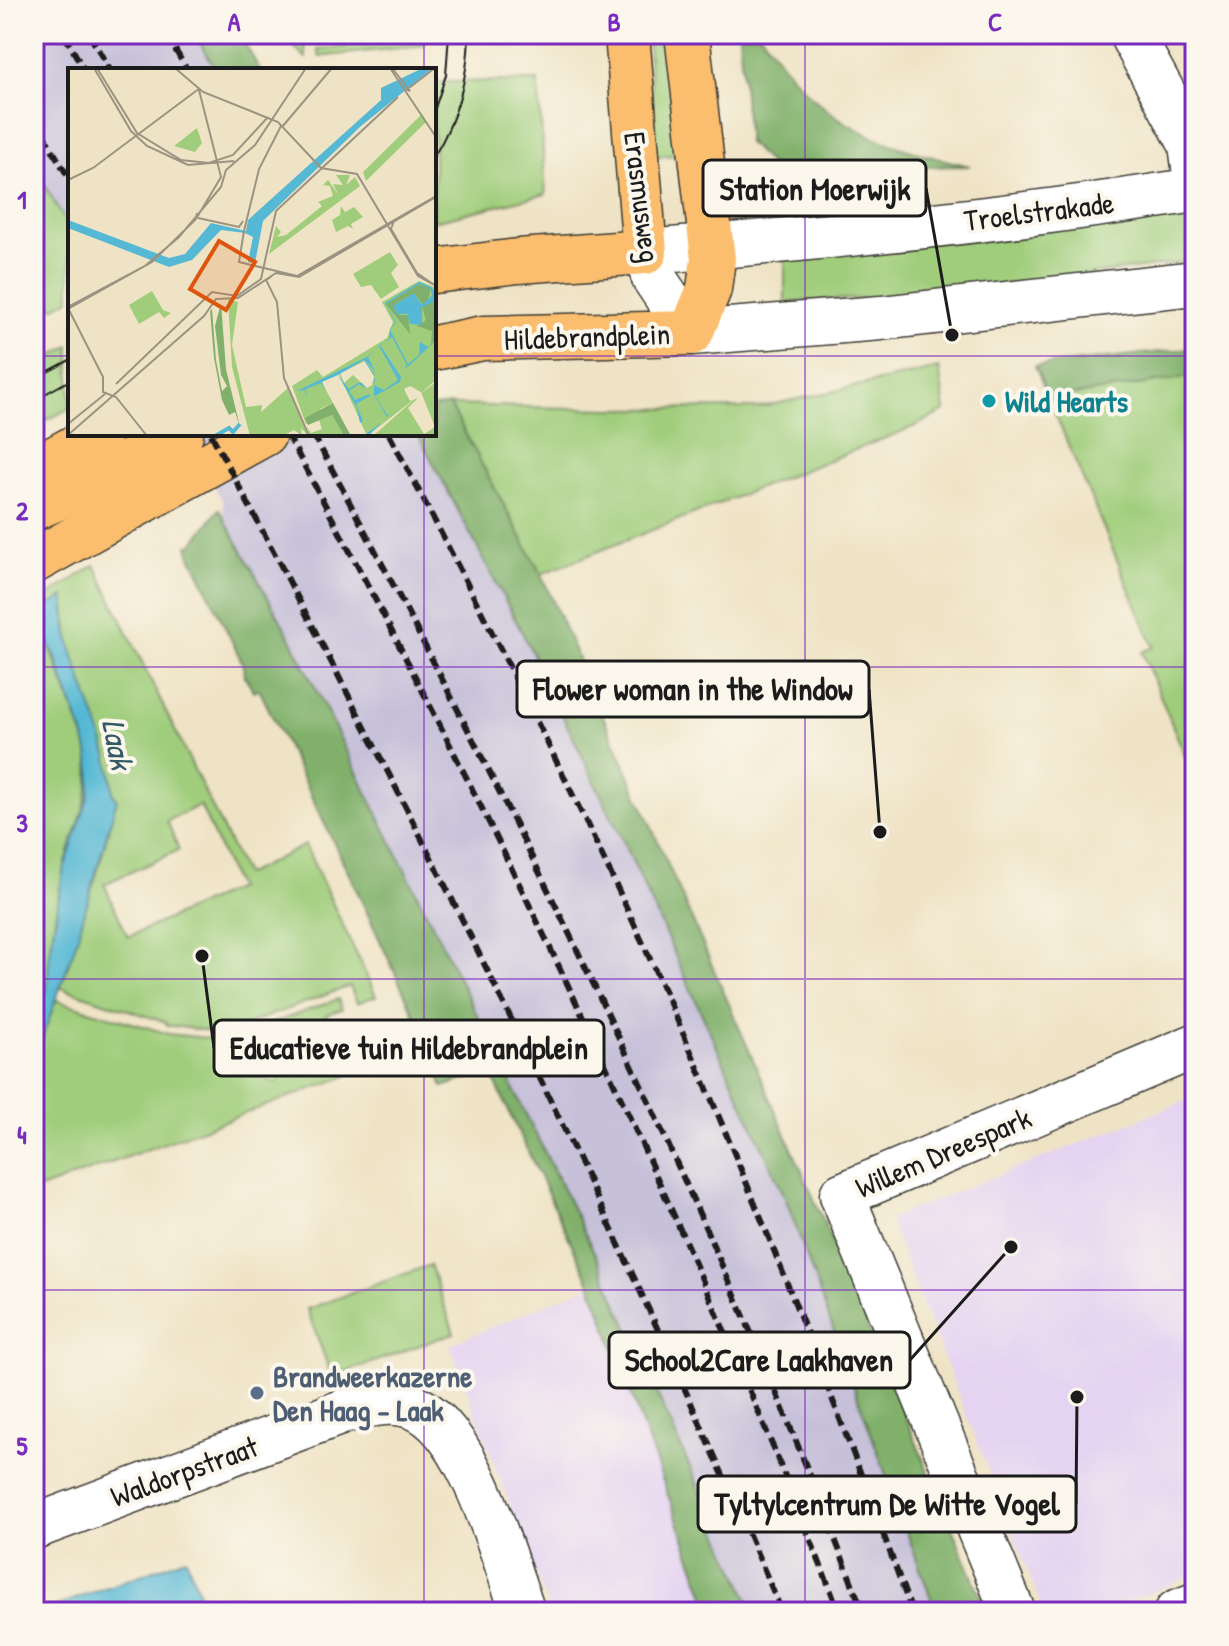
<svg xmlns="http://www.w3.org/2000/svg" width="1229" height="1646" font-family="'Patrick Hand',sans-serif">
	<rect width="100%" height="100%" fill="#fbf7ec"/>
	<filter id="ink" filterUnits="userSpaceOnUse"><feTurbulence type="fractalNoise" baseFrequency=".0125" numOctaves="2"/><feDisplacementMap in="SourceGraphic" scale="16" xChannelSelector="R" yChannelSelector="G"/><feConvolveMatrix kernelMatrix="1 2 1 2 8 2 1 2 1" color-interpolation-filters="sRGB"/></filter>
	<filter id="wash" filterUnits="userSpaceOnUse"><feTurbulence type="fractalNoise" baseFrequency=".006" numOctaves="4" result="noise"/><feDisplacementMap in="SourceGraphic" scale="32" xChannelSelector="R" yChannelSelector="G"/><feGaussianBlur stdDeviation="1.8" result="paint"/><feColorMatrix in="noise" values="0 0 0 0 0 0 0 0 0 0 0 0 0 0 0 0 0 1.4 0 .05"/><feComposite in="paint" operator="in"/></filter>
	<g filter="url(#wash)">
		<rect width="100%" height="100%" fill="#efe3c5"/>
		<!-- built -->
		<g fill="#e4d3f1">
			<path d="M1195,1097v478l-94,37h-57l-155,-393z"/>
			<path d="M591,1285l120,327h-161l-100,-267z"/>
		</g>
		<!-- industrial -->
		<g fill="#c6c0d9">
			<path d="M34,34h161l21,36h-146v159l-36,-62z"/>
			<path d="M186,434h232l109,208 99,205 159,350 151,415h-182l-156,-352 -375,-745v-13z"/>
		</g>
		<!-- green -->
		<g fill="#a0cd7b" stroke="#5e744c" stroke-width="2" fill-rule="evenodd">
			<path d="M286,34h18l2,24 -15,-14z"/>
			<path d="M345,34h78l1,11 -104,12 -2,-8 28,-2z"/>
			<path d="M496,34h38l1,11 -38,-2z"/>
			<path d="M647,34h24l11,120 -26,3z"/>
			<path d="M538,81l8,113 -112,27v-139z"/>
			<path d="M34,167l36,62v70l-16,9 -20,-36z"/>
			<path d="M1195,210v51l-277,35 -133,6v-45z"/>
			<path d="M70,346v62l-36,19v-62z"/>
			<path d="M939,368l6,43 -32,16 -372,147 -91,-169 160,4 147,-1z"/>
			<path d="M1195,376v378l-9,4 -44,-106 12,-5 -105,-248z"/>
			<path d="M95,565l150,310 60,-30 71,151 -19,7 -7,-17 -122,45 -13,1 -48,-7 -2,-3 -106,-35 38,-114 13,-48 3,-31 -9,-49 -34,-99 -6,-48 -21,30 44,118c10,50 -13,80 -24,127 -8,36 -13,74 -15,112l-14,-5v-375zM200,805l37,83 -109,49 -24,-53 75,-34 -12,-29z"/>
			<path d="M338,999l4,10 -17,6 22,61 -313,115v-130l21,-61 114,34 46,5 20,-2zM233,1040l53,17 -9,26 -53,-17z"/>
			<path d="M430,1265l24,68 -122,44 -25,-68z"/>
		</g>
		<!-- forest -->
		<g fill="#80b06b" stroke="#4e6644" stroke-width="2">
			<path d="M195,34h44l21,36h-44z"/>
			<path d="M739,34h22c58,89 108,109 209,132l-195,3 -27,-26z"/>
			<path d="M1195,348v28l-146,23 -14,-33z"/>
			<path d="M450,405l91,169 280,641 166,397h-51l-151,-415 -159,-350 -99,-205 -109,-208h16v-27z"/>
			<path d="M219,509l72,130 307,621 156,352h-43l-120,-327 -101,-214 -47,16 -20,-54 -71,-153 -93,-191 -6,2 -8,-15 -3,-14 -52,-108 -2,-9h4z"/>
		</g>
		<!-- water -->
		<g fill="#55b8d4" stroke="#386a78" stroke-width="2">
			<path d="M64,597c0,69 46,128 49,197l4,5 -43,150 -40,112v-44l13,-28 2,-31 14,-86 26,-77 2,-24 -4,-25 -32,-90 -20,-42z"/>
			<path d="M186,1558l20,54h-166z"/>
		</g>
	</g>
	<g filter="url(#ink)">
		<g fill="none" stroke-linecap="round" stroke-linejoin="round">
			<defs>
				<g id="minor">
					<path d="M1131,34l60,110 4,31"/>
					<path d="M1195,190c-182,29 -366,48 -550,62l9,26 37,55 190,-15 314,-35"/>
					<path d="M34,1527l311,-116c21,-6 45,-12 66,-5 58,18 92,152 112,206"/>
					<path d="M1013,1612l-171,-417 353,-149"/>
					<path d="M1177,1612l18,-7"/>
				</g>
				<g id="major">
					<path d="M434,271l84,-10 127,-9 -18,-218"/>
					<path d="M434,348l49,-10 208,-5 18,-44 4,-30 -26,-225"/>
					<path d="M34,470l65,-36"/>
					<path d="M34,508l41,-17 106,-57"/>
					<path d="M34,561l230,-127"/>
				</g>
			</defs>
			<!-- minor casing -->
			<use href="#minor" stroke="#3c3a35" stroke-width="47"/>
			<!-- major casing -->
			<use href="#major" stroke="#3c3a35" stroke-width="47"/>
			<!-- minor -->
			<use href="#minor" stroke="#fff" stroke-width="44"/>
			<!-- major -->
			<use href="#major" stroke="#fabe6e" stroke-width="44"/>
			<!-- tram -->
			<g stroke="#1c1c1c" stroke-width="2">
				<path d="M434,111l12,-36 3,-41"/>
				<path d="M434,156c23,-37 34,-78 35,-122"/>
				<path d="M34,379l36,-19"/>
				<path d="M34,400l36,-20"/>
			</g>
			<!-- rail -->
			<g stroke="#1c1c1c" stroke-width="6" stroke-dasharray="12 6" stroke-linecap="butt">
				<path d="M64,34l20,36"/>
				<path d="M89,34l21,36"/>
				<path d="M166,34l21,36"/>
				<path d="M34,118l36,62"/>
				<path d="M211,434c206,385 401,776 571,1178"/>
				<path d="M287,434c207,382 395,773 552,1178"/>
				<path d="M313,434c205,381 397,772 550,1178"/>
				<path d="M389,434c84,159 165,318 241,481 105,228 196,462 282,697"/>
			</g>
		</g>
	</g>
	<!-- grid -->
	<path fill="none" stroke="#7b2cbf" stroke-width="2" stroke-opacity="0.55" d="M424,34v36M805,34v1578M34,356h36M434,356h761M424,434v1178M34,667h1161M34,979h1161M34,1290h1161"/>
	<!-- markers -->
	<circle fill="#0f9aa8" stroke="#fbf7ec" stroke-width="3" cx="989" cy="401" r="8"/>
	<circle fill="#5c6f8a" stroke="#fbf7ec" stroke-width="3" cx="257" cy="1393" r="8"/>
	<g text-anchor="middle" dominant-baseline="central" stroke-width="8" stroke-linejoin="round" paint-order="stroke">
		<!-- street labels -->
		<g font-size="30" fill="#1c1c1c" stroke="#fbf7ec">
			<text transform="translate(643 197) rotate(83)">Erasmusweg</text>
			<text transform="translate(1039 211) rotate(-7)">Troelstrakade</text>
			<text transform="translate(587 336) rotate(-2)">Hildebrandplein</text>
			<text transform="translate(943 1152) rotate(-23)">Willem Dreespark</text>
			<text transform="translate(184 1471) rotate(-20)">Waldorpstraat</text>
		</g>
		<!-- culture labels -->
		<g font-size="30" font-weight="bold" fill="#0d838f" stroke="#fbf7ec" text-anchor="start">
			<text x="1005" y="401">Wild Hearts</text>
		</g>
		<!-- service labels -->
		<g font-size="30" font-weight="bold" fill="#4e5e75" stroke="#fbf7ec" text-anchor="start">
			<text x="273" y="1376">Brandweerkazerne<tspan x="273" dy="34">Den Haag - Laak</tspan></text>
		</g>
		<!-- water labels -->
		<g font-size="32" font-style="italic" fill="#335a66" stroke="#fbf7ec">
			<text transform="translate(118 744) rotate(79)">Laak</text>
		</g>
	</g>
	<!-- overview -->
	<g transform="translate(68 68)">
		<rect width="368" height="368" fill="#efe3c5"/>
		<path d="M354,46l4,8 -60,59 -3,-9zM129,60l5,15 -7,9 -21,-6zM268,107h14l-4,10 9,-8 5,9 -91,68 7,-28 5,6 -4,5 9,-2 36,-29 -4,-4 15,-6 -3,-10 -7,-1 5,-5 10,14 -5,-10 10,1zM273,138l4,6 9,-5 9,10 -12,7 2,5 -5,-3 -12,6 -4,-12 8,-5zM322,184l8,13 -7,8 8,14 -18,12 -10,-14 -10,2 -8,-13zM351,213l17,7 -4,56 4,-2v38l-16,14 16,-12v54h-63l44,-39 -50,39 -29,-64 -17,9 12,22 -13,6 4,7 -18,8 -14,-38 25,-16 6,7 64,-39 6,-16 -11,-20zM297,293l9,16 -2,8 -5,3 -14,-13 -9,8 -4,-10zM342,318l11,6 14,35 -11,7 -16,-26 10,-10 -8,3 -6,-12zM84,223l11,19 8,3 -7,5 -5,-6 -20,12 -10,-19zM160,232l10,2 -6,43 14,62 16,-2 -1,7 27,-24 20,48 -7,-8 1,8 -8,-6 -12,6h-32l-18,-69zM264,347l12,21h-34l-3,-9 4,6 11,-4 -3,-9z" fill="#a0cd7b" fill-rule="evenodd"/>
		<path d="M351,216l12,3 -3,14 -6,3 -8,-11 -20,12 6,10h8l2,19 -24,-30zM367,231l1,41 -5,6 1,-15 -15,-5 9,-6 -4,-13zM153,235l5,66 14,58 -5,-15 -6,3 -7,-15 -8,-42 -4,-47 2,-2 4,51 6,31 5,-5 -6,-11 -6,-49zM265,335l18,33h-7l-12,-21 -24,10 -3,-7z" fill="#80b06b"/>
		<path d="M355,0h10l-72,58 -98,95 -8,42 -7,-1 5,-25 -8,-4 -24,-3 -29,30 -23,7 -101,-39v-8l101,38 16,-4 26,-31 35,8 2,-11 133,-120v-12zM351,214l12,5 5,6v8l-14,6v18l-12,-1 -3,-10h-10l-4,-8 21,-13 7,11 5,-2 6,-7 -2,-7 -11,-4 -33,20 10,18 -6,8 18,34 11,-9 1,-13 8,5 8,-7 -25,24 -8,6 4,-5 -15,-28 -12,8 21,32 -1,5 -25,14 13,20 12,-8 -13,9 -13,-22v-10l10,5 14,-10 -19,-34 -11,11 8,16 -11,-14 10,17v5l-2,3 2,-7 -11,-17 -26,15 11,14 9,-6h4l5,6 -8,-5 -10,7 6,9 14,-6 15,26 -14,-24 -14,8 7,17 -3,2 6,11 15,-11 -13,13h-1l-7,-13 -3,-15 -19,-33 -16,7 4,9 -5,-8 -15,6 1,10 -2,-9 -8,1 70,-34 22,-19 1,-9 5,-7 -10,-19z" fill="#55b8d4"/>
		<path fill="none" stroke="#55b8d4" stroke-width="4" d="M147,368l14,-8 4,4 7,-8"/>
		<path fill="none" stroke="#9b9381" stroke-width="2" d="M26,0l37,63 16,15 41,19 46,-4M29,0l40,65 44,27 28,3 24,-8 35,-38M107,0l28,24 75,30 43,46 36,6 61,102 18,10M322,0l46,69M324,0l18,23 -4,-2M341,20l26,-20M214,59l50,-59M0,112l25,-12 107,-80M129,145l-1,6 25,-42 -22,-87M130,150l41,9 4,-6M326,153l-3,8 26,44 19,13M176,163l-5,31 58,14 139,-80M176,163l15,-62 22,-43M203,209l-5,3 11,22 7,76 25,58M0,239l77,-41 34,-29 42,-50 5,-17 29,-25 51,-77M0,240l35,69v15l13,5 31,39M0,241l84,-47 44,-43M48,316l96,-92 25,4 24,-17 15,-68 122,-114M0,356l37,-30M0,367l136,-119 12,-17 22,-1 38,-25 23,4 137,-80"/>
		<path fill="#de560d" fill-opacity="0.15" stroke="#de560d" stroke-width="4" d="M151,173l36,21 -29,48 -36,-21z"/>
		<rect width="368" height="368" fill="none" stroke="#1c1c1c" stroke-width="4"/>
	</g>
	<!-- callouts -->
	<path fill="none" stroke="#1c1c1c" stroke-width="3" d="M952 335L926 188M880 832L869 689M202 956L214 1048M1011 1247L910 1360M1077 1397L1076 1504"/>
	<g fill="#1c1c1c" stroke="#fbf7ec" stroke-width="3">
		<circle cx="952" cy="335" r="8"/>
		<circle cx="880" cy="832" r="8"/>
		<circle cx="202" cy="956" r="8"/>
		<circle cx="1011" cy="1247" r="8"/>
		<circle cx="1077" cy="1397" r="8"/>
	</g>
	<g fill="#fbf7ec" stroke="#1c1c1c" stroke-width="3">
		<rect x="703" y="160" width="223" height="56" rx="8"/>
		<rect x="517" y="661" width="352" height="56" rx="8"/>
		<rect x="214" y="1020" width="390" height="56" rx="8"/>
		<rect x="609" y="1332" width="301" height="56" rx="8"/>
		<rect x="698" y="1476" width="378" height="56" rx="8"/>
	</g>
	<g font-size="32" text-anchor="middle" font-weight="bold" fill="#1c1c1c">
		<text x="815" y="200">Station Moerwijk</text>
		<text x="693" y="700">Flower woman in the Window</text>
		<text x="409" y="1059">Educatieve tuin Hildebrandplein</text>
		<text x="759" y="1371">School2Care Laakhaven</text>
		<text x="887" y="1515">Tyltylcentrum De Witte Vogel</text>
	</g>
	<!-- margin -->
	<rect width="1229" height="1646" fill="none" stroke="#fbf7ec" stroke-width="88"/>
	<rect x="44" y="44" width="1141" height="1558" fill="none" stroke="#7b2cbf" stroke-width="3"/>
	<g font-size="26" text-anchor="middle" font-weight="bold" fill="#7b2cbf">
		<text x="234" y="31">A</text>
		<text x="614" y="31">B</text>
		<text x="995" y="31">C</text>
		<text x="22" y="209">1</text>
		<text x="22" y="520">2</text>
		<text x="22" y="832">3</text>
		<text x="22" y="1144">4</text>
		<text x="22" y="1455">5</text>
	</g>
</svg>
